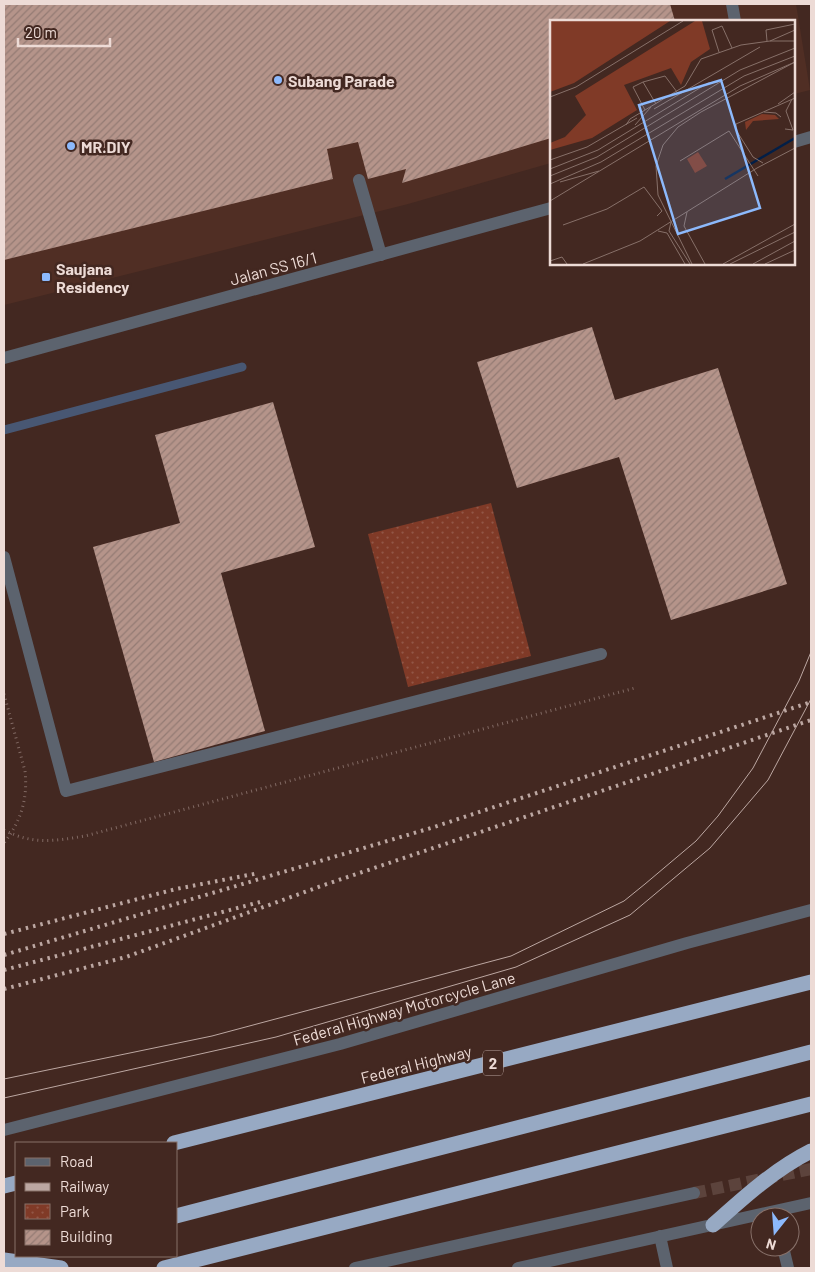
<svg xmlns="http://www.w3.org/2000/svg" width="815" height="1272" font-family="Barlow,sans-serif">
	<defs>
		<pattern id="park-dots" width="8" height="8" patternUnits="userSpaceOnUse" patternTransform="scale(1.25)"><rect width="8" height="8" fill="#803a27"/><path d="M2 2h.1M6 6h.1" fill="none" stroke="#925646" stroke-width="1.8" stroke-linecap="round"/></pattern>
		<pattern id="building-hatch" width="6" height="6" patternUnits="userSpaceOnUse" patternTransform="scale(1.25)"><rect width="6" height="6" fill="#b5948a"/><path d="M-1 1l2-2M0 6l6-6M5 7l2-2" fill="none" stroke="#947b74"/></pattern>
	</defs>
	<rect width="100%" height="100%" fill="#432821"/>
	<!-- built -->
	<path fill="#502e24" d="M4,4h792l14,86 -16,4v-73h-243v142l-143,41 -404,101z"/>
	<!-- park -->
	<path fill="url(#park-dots)" d="M491,503l40,153 -123,31 -40,-153z"/>
	<g fill="none" stroke-linecap="round" stroke-linejoin="round">
		<!-- stream -->
		<path stroke="#485773" stroke-width="9" d="M4,430l238,-63"/>
	</g>
	<!-- building -->
	<g fill="url(#building-hatch)">
		<path d="M4,4h666l5,17h-124v117l-149,45 4,-14 -38,10 -10,-37 -31,7 6,30 -329,81z"/>
		<path d="M592,327l23,73 103,-32 69,216 -116,36 -52,-163 -102,31 -40,-126z"/>
		<path d="M273,402l42,145 -94,26 44,158 -111,31 -61,-215 87,-24 -25,-88z"/>
	</g>
	<g fill="none" stroke-linecap="round" stroke-linejoin="round">
		<!-- minor-tunnel -->
		<path stroke="#5c433c" stroke-width="12" stroke-dasharray="12 6" stroke-linecap="butt" d="M694,1193l117,-24"/>
		<!-- path -->
		<g stroke="#816963" stroke-width="3" stroke-dasharray="1 4" stroke-linecap="butt">
			<path d="M4,694l21,77c3,28 -4,50 -21,72"/>
			<path d="M4,830c29,15 50,11 81,6l550,-148"/>
		</g>
		<!-- minor -->
		<g stroke="#5c636e" stroke-width="12">
			<path d="M732,4l3,17"/>
			<path d="M794,142l17,-5"/>
			<path d="M359,180l22,75"/>
			<path d="M4,358l547,-150"/>
			<path d="M4,557l62,234 535,-137"/>
			<path d="M4,1130l336,-86 347,-101 124,-33"/>
			<path d="M660,1236l7,32"/>
			<path d="M783,1247l5,21"/>
			<path d="M355,1268l339,-75"/>
			<path d="M518,1268l293,-65"/>
		</g>
		<!-- highway -->
		<g stroke="#97a9c3" stroke-width="15">
			<path d="M174,1143l637,-161"/>
			<path d="M4,1186l12,-3"/>
			<path d="M176,1216l635,-164"/>
			<path d="M713,1225c30,-27 62,-56 98,-74"/>
			<path d="M4,1260l57,8"/>
			<path d="M164,1268l647,-164"/>
		</g>
		<!-- tram -->
		<g stroke="#bca7a2" stroke-width="1">
			<path d="M4,1079l208,-43 299,-80 113,-55 21,-17 51,-43 22,-25 35,-48 46,-87 12,-29"/>
			<path d="M4,1098l272,-61 240,-70 114,-52 80,-67 58,-68 43,-81"/>
		</g>
		<!-- rail -->
		<g stroke="#bca7a2" stroke-width="4" stroke-dasharray="2.5 5" stroke-linecap="butt">
			<path d="M4,934l172,-45 83,-16"/>
			<path d="M4,955l427,-127 380,-126"/>
			<path d="M4,970l256,-68"/>
			<path d="M4,989l122,-32 198,-72 487,-165"/>
		</g>
	</g>
	<!-- markers -->
	<g fill="#8cb9fc" stroke="#432821" stroke-width="2">
		<circle cx="278" cy="80" r="5"/>
		<circle cx="71" cy="146" r="5"/>
		<rect x="41" y="272" width="10" height="10" rx="2.5"/>
	</g>
	<g text-anchor="middle" dominant-baseline="central" stroke-width="5" stroke-linejoin="round" paint-order="stroke">
		<!-- shield labels -->
		<rect fill="#432821" stroke="#baa5a0" stroke-width="1" x="483" y="1050.5" width="20" height="25" rx="4"/>
		<g font-size="15" font-weight="bold" fill="#eddbd6">
			<text x="493" y="1063">2</text>
		</g>
		<!-- poi labels -->
		<g font-size="16" font-weight="bold" fill="#eddbd6" stroke="#432821" text-anchor="start">
			<text x="288" y="80">Subang Parade</text>
			<text x="81" y="146">MR.DIY</text>
			<text x="56" y="268">Saujana<tspan x="56" dy="18">Residency</tspan></text>
		</g>
		<!-- street labels -->
		<g font-size="16" fill="#eddbd6" stroke="#432821">
			<text transform="translate(273 268) rotate(-15)">Jalan SS 16/1</text>
			<text transform="translate(404 1008) rotate(-16)">Federal Highway Motorcycle Lane</text>
			<text transform="translate(416 1064) rotate(-14)">Federal Highway</text>
		</g>
	</g>
	<!-- overview -->
	<g transform="translate(550 20)">
		<rect width="245" height="245" fill="#432821"/>
		<path d="M0,1h120l-96,62 -24,9zM212,94l13,1 4,4 -26,2 -7,9 -1,-8z" fill="#803a27"/>
		<path d="M145,1h7l8,28 -19,13 -10,23 -10,-17 -47,17 13,25 -45,28 -42,12v-7l15,-6 21,-22 -11,-19z" fill="#803a27"/>
		<path d="M148,132l9,14 -12,7 -8,-14z" fill="#803a27"/>
		<path fill="none" stroke="#021f48" stroke-width="2.5" d="M175,159l70,-41"/>
		<path fill="none" stroke="#877069" stroke-width="1" d="M217,21l-1,-11 29,-6M220,21h25M169,32l-7,-22 10,-4 10,22M93,62l22,-6 12,16M0,77l26,-10 107,-66M228,84l17,-12M104,89l106,-62M95,90l-12,-23 10,-5 13,22M214,92l12,1 5,4M76,105l4,-6 55,-33 16,-27 40,-14 29,-4 25,-11M85,105l16,-18M235,109l8,1 -7,-19 6,-12M0,140l37,-13 50,-29M130,141l49,-30 29,45M213,143l-10,-6 -17,-27v-6l59,-26M0,149l48,-19 110,-67 10,-1M0,156l47,-19 143,-87 55,-22M10,162l39,-11M0,164l51,-22 143,-86 51,-20M0,181l190,-115 55,-24M137,192l-3,14 21,38M121,202l-2,9 21,33M13,205l44,-16 37,-22 18,24 -5,5M108,211l9,2 18,31M0,241l12,-4 5,7M33,244l57,-23 117,-73 38,-20M142,244l-34,-69 -2,-29 7,-21 15,-18 23,-15 94,-50M173,244l72,-40M180,244l65,-32M203,244l42,-23M215,244l30,-14"/>
		<path fill="#8cb9fc" fill-opacity="0.15" stroke="#8cb9fc" stroke-width="2.5" d="M171,60l39,128 -82,26 -39,-129z"/>
		<rect width="245" height="245" fill="none" stroke="#eddbd6" stroke-width="2.5"/>
	</g>
	<!-- border -->
	<rect width="815" height="1272" fill="none" stroke="#eddbd6" stroke-width="10"/>
	<!-- legend -->
	<rect x="15" y="1142" width="162" height="115" fill="#432821" stroke="#877069"/>
	<rect x="25" y="1158" width="25" height="8" fill="#5c636e" stroke="#877069"/>
	<text x="60" y="1167" font-size="15" fill="#eddbd6">Road</text>
	<rect x="25" y="1183" width="25" height="8" fill="#bca7a2" stroke="#877069"/>
	<text x="60" y="1192" font-size="15" fill="#eddbd6">Railway</text>
	<rect x="25" y="1204" width="25" height="15" fill="url(#park-dots)" stroke="#877069"/>
	<text x="60" y="1217" font-size="15" fill="#eddbd6">Park</text>
	<rect x="25" y="1230" width="25" height="15" fill="url(#building-hatch)" stroke="#877069"/>
	<text x="60" y="1242" font-size="15" fill="#eddbd6">Building</text>
	<!-- north arrow -->
	<g transform="translate(775 1232) rotate(197)"><circle r="24" fill="#432821" stroke="#877069"/>
	<path d="M0-4L9 19L0 12L-9 19Z" fill="#8cb9fc"/>
	<text y="-8" font-size="14" font-weight="bold" text-anchor="middle" fill="#eddbd6">N</text>
	</g>
	<!-- scale -->
	<path d="M18 38v8h92v-8" fill="none" stroke="#eddbd6" stroke-width="2.5"/>
	<text x="25" y="38" font-size="15" fill="#eddbd6" stroke="#432821" stroke-width="4" paint-order="stroke">20 m</text>
</svg>
